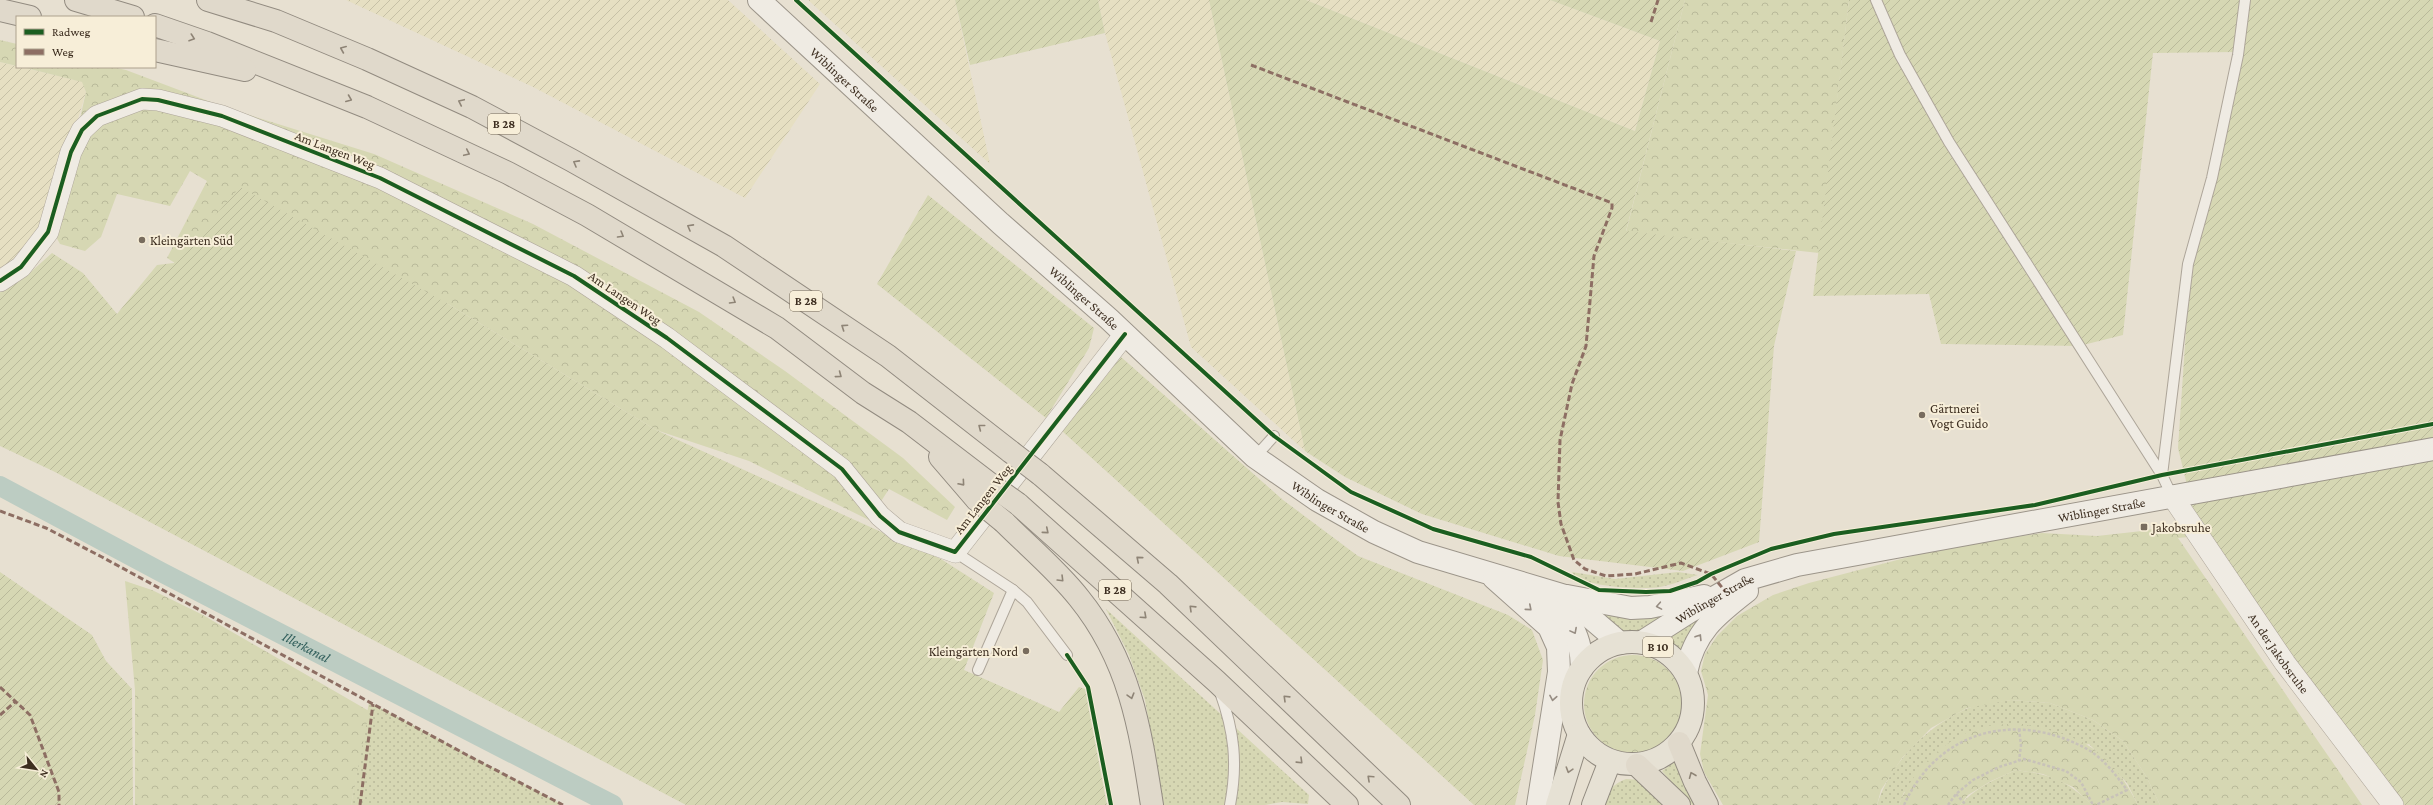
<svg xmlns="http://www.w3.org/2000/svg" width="2433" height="805" font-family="'Crimson Pro',serif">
	<defs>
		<pattern id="farmland-furrows" width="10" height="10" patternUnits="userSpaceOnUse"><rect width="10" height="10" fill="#e6dfc2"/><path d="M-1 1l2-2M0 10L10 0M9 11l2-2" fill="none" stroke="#c6c0a6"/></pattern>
		<pattern id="grass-dots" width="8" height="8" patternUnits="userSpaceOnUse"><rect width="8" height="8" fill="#d6d7b3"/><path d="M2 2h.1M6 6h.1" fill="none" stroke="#b9b99a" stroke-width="1.8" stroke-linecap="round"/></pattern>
		<pattern id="forest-crowns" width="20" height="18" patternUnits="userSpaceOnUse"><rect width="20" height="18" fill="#d6d7b3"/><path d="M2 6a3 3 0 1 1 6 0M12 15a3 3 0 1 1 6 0" fill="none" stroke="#b9b99a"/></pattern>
		<pattern id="garden-furrows" width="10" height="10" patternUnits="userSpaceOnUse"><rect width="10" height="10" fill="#d6d7b3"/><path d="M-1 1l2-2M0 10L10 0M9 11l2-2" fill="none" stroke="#b9b99a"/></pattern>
	</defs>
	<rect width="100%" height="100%" fill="#e7e0d1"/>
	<!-- farmland -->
	<g fill="url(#farmland-furrows)">
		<path d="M346,0h382l92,84 -75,114 -212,-111z"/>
		<path d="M808,0h147l35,164z"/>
		<path d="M1098,0h111l96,451 -114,-104 -86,-314z"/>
		<path d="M1306,0h244l110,41 -25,90z"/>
		<path d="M0,62l83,20 3,10 -41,141 -45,46z"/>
	</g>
	<!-- grass -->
	<g fill="url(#grass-dots)">
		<path d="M1572,572l43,7 63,-7 20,3c-13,4 -26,10 -38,12 -17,3 -82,0 -88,-15z"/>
		<path d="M1721,598l-38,54 -19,-12z"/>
		<path d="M1591,607l83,3c-8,6 -24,21 -33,23 -19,5 -38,-16 -50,-26z"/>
		<path d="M1106,609l203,186 -1,9 -26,-2 -17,3h-101l-19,-105 -16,-45z"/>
		<path d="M2011,700l39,3 43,17 30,21 23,35 14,29h-22l-11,-22 -38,-39 -185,48 -5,13h-22c13,-42 49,-78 89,-96 13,-6 31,-7 45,-9z"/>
		<path d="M369,702l194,103h-212z"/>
		<path d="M1676,761l22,44h-6l-30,-34z"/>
		<path d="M2016,770c36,5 49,9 76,35h-132c15,-17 35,-26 56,-35z"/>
		<path d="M1626,779l15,1 27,25h-66c4,-13 11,-21 24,-26z"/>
	</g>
	<!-- forest -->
	<g fill="url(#forest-crowns)">
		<path d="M1685,0h164l-30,253 -193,-21z"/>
		<path d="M0,40l17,4v22l-17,-4z"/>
		<path d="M22,67h90l14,3 98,37 150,47 159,70 166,88 86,59 118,87 52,49 -8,13 -58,-31 -20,31 -120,-59 -93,-31 -208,-126 -273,-41 -8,-5 40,-77 -17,-10 -20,35 -53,-12 -16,43 -16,14 -25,-7 -6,-11 32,-141 -4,-10z"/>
		<path d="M2174,525l15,12 -11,1 184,267h-202l-14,-29 -23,-35 -30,-21 -43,-17 -39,-3 -44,8 -36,20 -29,30 -21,32 -4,15h-154l-19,-33 -4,-18 8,-59 -7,-24 4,-17 12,-18 20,-20 36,-21 36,-12 134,-35 99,-15 55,3 45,-5z"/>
		<path d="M125,581l27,9 49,24 168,97 -18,94h-216v-115z"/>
		<circle cx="1633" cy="704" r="49"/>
		<path d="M2022,724c61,12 87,25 116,81h-46l-19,-18 -30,-13 -27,-4 -25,11 -23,14 -8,10h-61c13,-36 51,-72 89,-79 11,-2 23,-2 34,-2z"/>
	</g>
	<!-- garden -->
	<g fill="url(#garden-furrows)">
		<path d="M955,0h143l7,33 -135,32z"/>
		<path d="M1209,0h97l329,131 25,-90 -110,-41h135l-59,231 170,20 -22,95 -15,196 -76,29 -124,-15 -137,-42 -77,-37 -40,-26z"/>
		<path d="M1849,0h392l-5,52 -83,1 -30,282 -44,11 -138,-2 -12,-50 -116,2z"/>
		<path d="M2250,0h183v805h-35l-73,-97 -131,-194 -16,-66 12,-177 38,-142z"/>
		<path d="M240,187l208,117 208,126 285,129 53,34 -30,77 95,42 20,-25 6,2 22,116h-421l-633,-334 -53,-25v-157l24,-11 28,-25 31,20 34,41 40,-49 17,-2z"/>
		<path d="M928,195l166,133 -5,20 -43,70 -169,-134z"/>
		<path d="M1121,357l162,143 75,56 150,59 24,15 11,30 -8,55 -20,90h-41l-412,-374z"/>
		<path d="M0,572l92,63 14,26 26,28 1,116h-133z"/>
	</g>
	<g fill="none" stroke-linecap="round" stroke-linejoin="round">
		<!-- canal -->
		<path stroke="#bcccc2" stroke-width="20" id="s1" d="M0,486l161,86 452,233"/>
		<defs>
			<g id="service">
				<path d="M1876,0l24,55 49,87 213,333"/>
				<path d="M1255,457l19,-21"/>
				<path d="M2172,496l-10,-21 26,-211 24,-86 26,-123 7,-55"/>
				<path d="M955,552l58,38"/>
				<path d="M978,670l35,-80 14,12 40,53"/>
				<path d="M1220,692c14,39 18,71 10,113"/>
			</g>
			<g id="minor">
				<path d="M0,281l21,-14 27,-35 23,-80 11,-22 15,-14 45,-17 16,1 64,16 158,62 194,98 93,62 175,131 38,47 19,16 56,20 170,-218"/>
				<path id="s2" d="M2172,496l113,167 108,142"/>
			</g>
			<g id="secondary">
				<path id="s3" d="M759,0l241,223 109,96 146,138 62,43 57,32 44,20 147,44 55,47"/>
				<path d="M1494,578l55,49 9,20 1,25 -21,133"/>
				<path d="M1536,591c30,23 45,38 46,77"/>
				<path d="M1567,596l64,12 19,-1 54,-11"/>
				<path id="s4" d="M1642,642l47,-30 56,-32 52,-15 636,-116"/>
				<path d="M1686,673c8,-41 30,-58 61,-82"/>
			</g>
			<g id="primary">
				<circle cx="1632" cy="703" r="61"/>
				<path d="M1557,805l22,-71"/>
				<path d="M1593,805l17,-44"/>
			</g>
			<g id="trunk">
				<path d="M76,0l57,17"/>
				<path d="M208,0l68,21 91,38 105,48 99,53 153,86 164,110 123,96"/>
				<path d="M0,10l30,7"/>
				<path d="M155,25l52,18 160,64 141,66 79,42 190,113 86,65 46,29 81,62"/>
				<path d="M155,50l90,20"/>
				<path d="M940,457l37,43"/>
				<path d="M1040,474l128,110 231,221"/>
				<path d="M1018,504l198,177 131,124"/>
				<path d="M1004,522c25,25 54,49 75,76 51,63 61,130 73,207"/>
				<path d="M1679,743l16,39 12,23"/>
				<path d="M1637,765l42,40"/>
			</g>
		</defs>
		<!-- service casing -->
		<use href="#service" stroke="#ada599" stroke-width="12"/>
		<!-- minor casing -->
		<use href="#minor" stroke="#ada599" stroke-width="22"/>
		<!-- secondary casing -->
		<use href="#secondary" stroke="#9c958a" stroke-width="24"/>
		<!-- primary casing -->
		<use href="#primary" stroke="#928b80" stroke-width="24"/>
		<!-- trunk casing -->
		<use href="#trunk" stroke="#928b80" stroke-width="24"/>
		<!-- path -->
		<g stroke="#c8c2b9" stroke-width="2.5" stroke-dasharray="3 2" stroke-linecap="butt">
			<path d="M2019,729l2,16 -2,16"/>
			<path d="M1956,794l10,11"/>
			<path d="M1904,805c34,-75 112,-95 183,-56 16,9 29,26 40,41l-31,15"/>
			<path d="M1948,805l8,-11 17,-14 26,-13 25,-8 42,12 15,11 12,23"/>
		</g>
		<!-- service -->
		<use href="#service" stroke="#efebe3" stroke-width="10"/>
		<!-- minor -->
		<use href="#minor" stroke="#efebe3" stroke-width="21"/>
		<!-- secondary -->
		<use href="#secondary" stroke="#efebe3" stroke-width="22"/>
		<!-- primary -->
		<use href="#primary" stroke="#e6e1d4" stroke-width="22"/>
		<!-- trunk -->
		<use href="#trunk" stroke="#e0d9cb" stroke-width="22"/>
		<defs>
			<g id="trunk-bridge">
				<path d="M1011,452l29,22"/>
				<path d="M990,484l28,20"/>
				<path d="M977,500l27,22"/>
			</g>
		</defs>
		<!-- trunk-bridge casing -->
		<use href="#trunk-bridge" stroke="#928b80" stroke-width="24" stroke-linecap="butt"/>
		<!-- trunk-bridge -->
		<use href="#trunk-bridge" stroke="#e0d9cb" stroke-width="22"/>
		<!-- quiet -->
		<g stroke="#8d6e63" stroke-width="3" stroke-dasharray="6 3" stroke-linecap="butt">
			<path d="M1651,22l7,-22"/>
			<path d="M1251,65l361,138v5l-18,48 -8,90 -14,38 -12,56 -2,62 3,22 13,36 11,9 21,7 29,-2 46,-11 30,11 14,17"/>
			<path d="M0,511l46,17 56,29 365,198 96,50"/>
			<path d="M0,687l30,28 29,77v13"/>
			<path d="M0,715l16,-14"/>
			<path d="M360,805l13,-101"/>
		</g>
		<defs>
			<g id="cycleway">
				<path d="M796,0l478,436 77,56 82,37 98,28 68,33 47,2 24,-1 27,-9 14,-8 60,-25 63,-15 201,-29 127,-30 271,-51"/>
				<path d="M0,281l21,-14 27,-35 23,-80 11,-22 15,-14 45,-17 16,1 64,16 158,62 194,98 93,62 175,131 38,47 19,16 56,20 170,-218"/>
				<path d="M1067,655l21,32 23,118"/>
			</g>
		</defs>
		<!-- cycleway casing -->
		<use href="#cycleway" stroke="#f7eed8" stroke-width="6"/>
		<!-- cycleway -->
		<use href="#cycleway" stroke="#1b5e20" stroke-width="4"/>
	</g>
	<!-- one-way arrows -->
	<defs><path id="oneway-chevron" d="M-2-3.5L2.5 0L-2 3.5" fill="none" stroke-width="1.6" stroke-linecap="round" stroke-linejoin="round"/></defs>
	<g stroke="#8e8476">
		<use href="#oneway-chevron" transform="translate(192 38) rotate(19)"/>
		<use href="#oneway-chevron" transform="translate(343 49) rotate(-157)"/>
		<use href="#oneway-chevron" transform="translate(349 99) rotate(22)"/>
		<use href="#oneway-chevron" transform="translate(461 102) rotate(-155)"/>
		<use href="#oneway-chevron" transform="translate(467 153) rotate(25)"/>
		<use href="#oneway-chevron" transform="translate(576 163) rotate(-151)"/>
		<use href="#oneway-chevron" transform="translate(690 227) rotate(-151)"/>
		<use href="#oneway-chevron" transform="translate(621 235) rotate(30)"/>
		<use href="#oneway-chevron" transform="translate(733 301) rotate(31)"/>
		<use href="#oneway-chevron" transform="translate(844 327) rotate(-146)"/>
		<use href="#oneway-chevron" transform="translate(839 375) rotate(37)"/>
		<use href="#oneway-chevron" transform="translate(981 427) rotate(-142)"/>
		<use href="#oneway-chevron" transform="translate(962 483) rotate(49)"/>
		<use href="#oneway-chevron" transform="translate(1046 531) rotate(40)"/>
		<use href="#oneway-chevron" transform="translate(1139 559) rotate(-140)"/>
		<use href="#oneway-chevron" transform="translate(1061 579) rotate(45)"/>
		<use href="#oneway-chevron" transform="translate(1192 608) rotate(-136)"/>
		<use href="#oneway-chevron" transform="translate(1144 616) rotate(42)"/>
		<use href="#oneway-chevron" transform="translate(1131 696) rotate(74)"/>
		<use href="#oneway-chevron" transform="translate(1286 698) rotate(-136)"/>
		<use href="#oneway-chevron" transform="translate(1300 761) rotate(44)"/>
		<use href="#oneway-chevron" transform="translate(1692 775) rotate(-112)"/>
		<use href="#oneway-chevron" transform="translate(1370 778) rotate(-137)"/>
	</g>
	<g stroke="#968c82">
		<use href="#oneway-chevron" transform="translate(1659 606) rotate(170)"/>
		<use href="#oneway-chevron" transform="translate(1529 608) rotate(41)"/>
		<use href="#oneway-chevron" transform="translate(1574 631) rotate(62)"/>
		<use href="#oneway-chevron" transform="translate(1699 637) rotate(-58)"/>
		<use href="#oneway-chevron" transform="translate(1553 698) rotate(100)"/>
	</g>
	<use stroke="#92887a" href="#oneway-chevron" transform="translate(1569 770) rotate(107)"/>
	<!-- markers -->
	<g fill="#786c5e" stroke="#f7eed8" stroke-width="1.5">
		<circle cx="142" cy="240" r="4"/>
		<circle cx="1922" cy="415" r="4"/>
		<rect x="2140" y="523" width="8" height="8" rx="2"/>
		<circle cx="1026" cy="651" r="4"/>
	</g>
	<g text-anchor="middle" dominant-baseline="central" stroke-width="4" stroke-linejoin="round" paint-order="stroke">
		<!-- shield labels -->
		<g fill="#f7eed8" stroke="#756857" stroke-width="1">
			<rect x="488" y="114" width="32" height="20" rx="3"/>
			<rect x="790" y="291" width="32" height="20" rx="3"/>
			<rect x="1099" y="580" width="32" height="20" rx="3"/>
			<rect x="1643" y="637" width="30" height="20" rx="3"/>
		</g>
		<g font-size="12" font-weight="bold" fill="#3d2e20">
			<text x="504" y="124">B 28</text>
			<text x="806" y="301">B 28</text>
			<text x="1115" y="590">B 28</text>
			<text x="1658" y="647">B 10</text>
		</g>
		<!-- street labels -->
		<g font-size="13" fill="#3d2e20" stroke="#f7eed8">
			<text stroke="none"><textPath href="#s3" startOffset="117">Wiblinger Straße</textPath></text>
			<text transform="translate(335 150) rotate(21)">Am Langen Weg</text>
			<text stroke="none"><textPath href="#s3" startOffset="441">Wiblinger Straße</textPath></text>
			<text transform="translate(625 298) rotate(34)">Am Langen Weg</text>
			<text transform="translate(983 499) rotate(-52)">Am Langen Weg</text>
			<text stroke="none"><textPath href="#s3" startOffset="765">Wiblinger Straße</textPath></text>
			<text stroke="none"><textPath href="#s4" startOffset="484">Wiblinger Straße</textPath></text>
			<text stroke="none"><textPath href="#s4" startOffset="85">Wiblinger Straße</textPath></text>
			<text stroke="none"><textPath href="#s2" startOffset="190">An der Jakobsruhe</textPath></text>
		</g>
		<!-- poi labels -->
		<g font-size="13" fill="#3d2e20" stroke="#f7eed8" text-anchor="start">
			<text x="150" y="240">Kleingärten Süd</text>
			<text x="1930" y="408">Gärtnerei<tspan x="1930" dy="15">Vogt Guido</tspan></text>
			<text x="2152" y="527">Jakobsruhe</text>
			<text x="1018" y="651" text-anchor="end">Kleingärten Nord</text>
		</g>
		<!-- water labels -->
		<g font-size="14" font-style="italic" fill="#2f5d5a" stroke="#f7eed8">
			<text stroke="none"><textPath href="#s1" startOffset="346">Illerkanal</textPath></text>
		</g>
	</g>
	<!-- legend -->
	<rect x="16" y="16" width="140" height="52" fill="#f7eed8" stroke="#ada18e"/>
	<rect x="24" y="29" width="20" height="6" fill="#1b5e20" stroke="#ada18e"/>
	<text x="52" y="36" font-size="12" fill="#3d2e20">Radweg</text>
	<rect x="24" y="49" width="20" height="6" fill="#8d6e63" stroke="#ada18e"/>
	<text x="52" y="56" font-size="12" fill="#3d2e20">Weg</text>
	<!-- north arrow -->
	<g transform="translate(36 769) rotate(120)" stroke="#f7eed8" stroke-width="3" paint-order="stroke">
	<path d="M0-3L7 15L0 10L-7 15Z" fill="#3d2e20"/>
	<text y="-6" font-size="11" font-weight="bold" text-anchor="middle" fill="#3d2e20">N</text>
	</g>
</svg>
